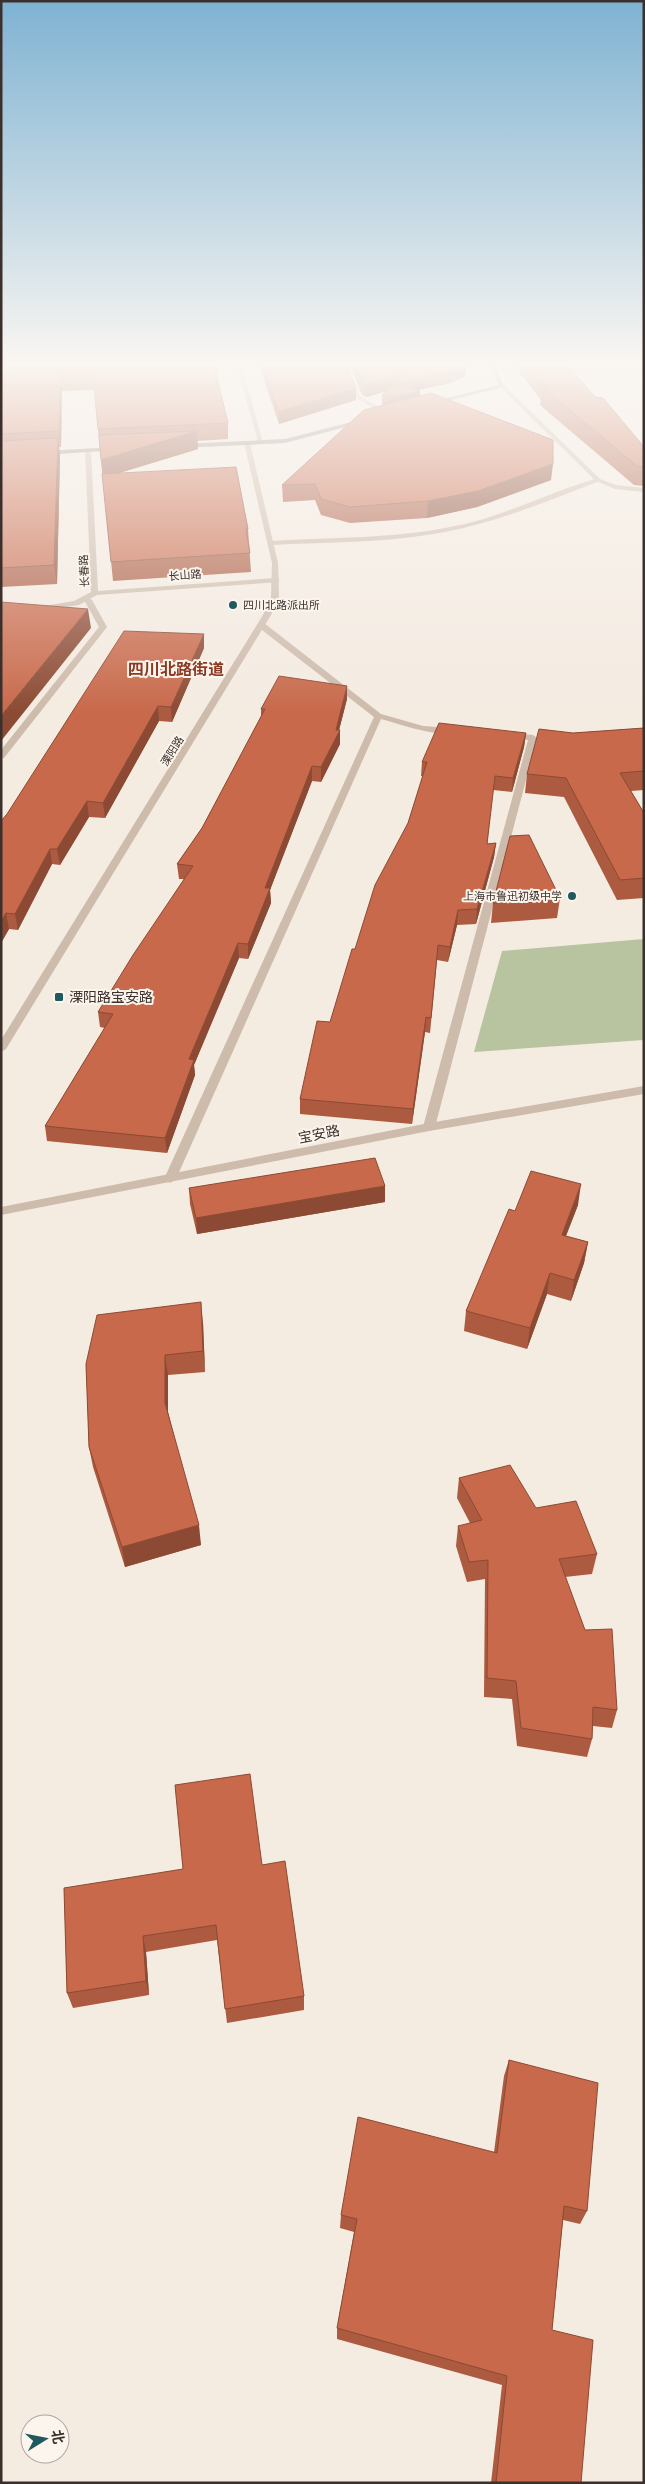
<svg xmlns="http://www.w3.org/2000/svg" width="645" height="2484" font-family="'Asap Condensed','Noto Sans SC',sans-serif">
	<rect width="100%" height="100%" fill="#f4ebe1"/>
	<!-- green -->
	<path fill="#b8c4a0" d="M644,939v101l-170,12 28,-101z"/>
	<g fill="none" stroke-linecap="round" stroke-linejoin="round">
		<!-- service -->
		<g fill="#cdbbac" fill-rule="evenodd">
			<path d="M236,365h6l21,78 -5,-1z"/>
			<path d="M342,365h6l12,31 30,18v2h-4l-30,-18z"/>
			<path d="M88,598l4,2 15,27 -103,131 -3,1v-9l98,-123 -15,-27z"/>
			<path d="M258,623h6l117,91 42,12 29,2 4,3c-12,9 -60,-8 -75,-12l-205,460 -6,4 -6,-4 210,-462 -116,-90z"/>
			<path d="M510,733l23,2 4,3 -102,389 -6,4 -6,-4 105,-387 -21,-2v-4z"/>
		</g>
		<!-- minor -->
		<g fill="#cdbbac" fill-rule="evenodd">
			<path d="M493,368h42l3,2 -47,1z"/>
			<path d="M644,368v4h-89l-3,-2 3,-2z"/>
			<path d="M88,448l3,2 7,141 178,-13h3v4l-182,13 -18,10 -41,6v-4l36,-6 17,-9 -6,-142z"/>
			<path d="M598,478l2,3c-51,19 -101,41 -155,51 -57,11 -116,10 -174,13l-3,-2 3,-2c64,-4 130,-2 194,-17 45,-11 88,-33 133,-46z"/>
			<path d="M644,1086v8l-215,37 -428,84v-8l428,-84z"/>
		</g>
		<!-- tertiary -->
		<g fill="#cdbbac" fill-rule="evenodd">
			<path d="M500,385h4l96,94 16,6 28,3v4l-29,-3 -19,-8 -96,-94z"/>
			<path d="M247,441l3,2 28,120 1,34 -8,18 -265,434 -5,3v-12l262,-425 8,-18 1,-34 -28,-120z"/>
		</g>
		<!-- secondary -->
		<g fill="#a18a7d" fill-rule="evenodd">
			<path d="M489,365h6l9,22 -73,18 -3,-2 71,-18z"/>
			<path d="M363,419l2,3 -80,21 -104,5 -3,-2 3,-2 104,-5z"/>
			<path d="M116,447l2,3 -74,5 -3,-2 3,-2z"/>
		</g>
	</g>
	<!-- wall -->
	<g fill="#ac5a40">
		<path d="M1,365h213l14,58v16l-31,2 1,8 -79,24 129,56 3,43 -138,9 -19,-191 -32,1 -1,56h-2l1,8 -3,129 -56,3z"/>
		<path d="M259,365h87l10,23v12l-77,24z"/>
		<path d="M350,365h119l-3,2v9l-16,7 -33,7 3,1v5l131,84 -74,27 -50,11 -77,5 -29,-8 -6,-15 -32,2 -1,-17 100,-80v-10l5,-4 -21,6 -4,-2z"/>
		<path d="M513,365h54l28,32 49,50v39l-10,-1 -94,-80 1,-5 -21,-27v-7h-6z"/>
		<path d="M204,634v14l-32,74 -13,-1 -54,97 -16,-1 -29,48 -8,-1 -34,66 -9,-1 -8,14v-122z"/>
		<path d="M347,699l-8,31h1v14l-19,38 -9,-1 -42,109 1,13 -23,56 -9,-1 -45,107 1,10 -28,78 -120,-12 -2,-15 60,-98 -5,-1 -2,-15 86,-133h-5l-2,-15 25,-36 59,-111v-8z"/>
		<path d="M644,728v62l-13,1 13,22v85l-27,2 -53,-103 -39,-4 2,-19 46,-41z"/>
		<path d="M526,733l-2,14 -12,45 -19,-2 -6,54 9,-1 -2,14 -18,67 -19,1 -9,37 -11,-2 -7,73 -5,-1 -13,92 -112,-10v-15l30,-77 25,-73 53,-126 15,-47h-2l1,-14z"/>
		<path d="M560,898l-3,20 -66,5 2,-20z"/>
		<path d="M385,1186v16l-188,32 -7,-30 -1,-16z"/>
		<path d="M578,1205l-12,31 22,6 -4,21 -13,38 -24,-7 -20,55 -63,-18 2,-20 49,-100z"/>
		<path d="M203,1323l2,49 -37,3v37l33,133 -76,22 -32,-100 -4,-20 -3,-83z"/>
		<path d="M459,1478l77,30 61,46 -5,20 -27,3 20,53 32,80 -5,18 -19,-2 -1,13 -5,18 -70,-11 -5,-47 -28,-2 1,-118 -18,3 -11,-36 2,-20 12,-3 -13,-25z"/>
		<path d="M262,1865l42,131v14l-77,13 -10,-83 -71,12 3,43 -76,13 -6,-15 -3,-105z"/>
		<path d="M509,2060l78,151 -7,13 -17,-4 -11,110 29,153h-90l11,-98 -165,-46v-11l17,-96 -14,-4 1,-13 153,-63 10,-76z"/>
	</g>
	<!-- shaded-wall -->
	<g fill="#8c4a34">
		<path d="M464,365h5l-3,2v9l-16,7 -53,12 1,-7 -32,9v-12l40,-11z"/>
		<path d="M60,376l2,15 -1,56 -2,-16z"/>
		<path d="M356,388v12l-77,24v-12z"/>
		<path d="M420,391l-1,12 -30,8v-12z"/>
		<path d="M197,431l1,18 -95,29 -2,-18z"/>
		<path d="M58,438l2,17 -3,129 -3,-19z"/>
		<path d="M553,464l-2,16 -74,27 -50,11 1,-17z"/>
		<path d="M88,609l3,19 -90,113v-25z"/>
		<path d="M204,634v14l-32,74 -1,-15z"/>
		<path d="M347,686v13l-9,35 2,-4v14l-19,38v-15l15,-37z"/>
		<path d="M158,706l1,15 -54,97 -2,-15z"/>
		<path d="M526,733l-2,14 -12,45 1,-14z"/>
		<path d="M312,766v15l-42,109 1,13 -23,56v-15l17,-56z"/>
		<path d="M87,801l2,16 -29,48 -3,-16z"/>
		<path d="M496,843l-2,14 -18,67 1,-15z"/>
		<path d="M50,849l2,15 -34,66 -3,-16z"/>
		<path d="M458,910l-1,15 -9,37 2,-15z"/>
		<path d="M6,913l3,16 -8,14v-21z"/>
		<path d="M238,943l1,15 -45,107 1,10 -28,78 -2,-15 24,-79z"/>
		<path d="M426,1017l-1,15 -13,92 1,-15z"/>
		<path d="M581,1184l-3,21 -20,51 4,-21z"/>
		<path d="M385,1186v16l-188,32 -1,-16z"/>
		<path d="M588,1242l-4,21 -13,38 3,-21z"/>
		<path d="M550,1273l-3,21 -20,55 3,-21z"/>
		<path d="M201,1302l2,21 2,49 -2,-21z"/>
		<path d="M165,1355l3,20v48l-3,-20z"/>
		<path d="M199,1525l2,20 -76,22 -3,-20z"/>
		<path d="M143,1936l3,16 3,43 -3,-14z"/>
	</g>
	<!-- building -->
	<g fill="#c8694b" stroke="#8c4a34">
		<path d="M1,365h213l14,58 -130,6 -5,-55 -33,2 -1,55 -58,3z"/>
		<path d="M262,365h84l10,23 -77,24z"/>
		<path d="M355,365h109l-13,6 -53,12 22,8 -31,8 -7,-4 24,-21 -40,11 -4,-2z"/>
		<path d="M529,365h38l28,32 8,1 41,49v20l-7,-1 -95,-79 6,1z"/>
		<path d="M431,393l122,47v24l-75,27 -50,10 -78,6 -29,-8 -6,-15 -33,1 82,-75z"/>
		<path d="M197,431l-96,29 -2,-25z"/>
		<path d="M58,438l-4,127 -53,3v-127z"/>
		<path d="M236,467l12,62h-2l4,24 -139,9 -9,-88z"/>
		<path d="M1,602l87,7 -87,107z"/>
		<path d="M124,631l80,3 -33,73 -13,-1 -55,97 -16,-2 -30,48h-7l-35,65 -9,-1 -5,9v-101l6,-7z"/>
		<path d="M279,676l68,10 -11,44h4l-19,37 -9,-1 -47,122h5l-22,56 -10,-1 -49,116 5,1 -29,78 -120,-12 68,-112 -15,-2 35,-57 60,-89 -16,-2 25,-36 63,-119h-4z"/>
		<path d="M439,723l87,10 -13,45 -18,-2 -8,68 9,-1 -19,66 -19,1 -8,37 -12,-2 -7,73 -5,-1 -13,92 -113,-10 17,-78 13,1 22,-73h3l20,-64 33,-62 19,-61h-5z"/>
		<path d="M644,728v43l-24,2 24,40v65l-24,2 -54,-102 -39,-4 12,-45 34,4z"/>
		<path d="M529,835l31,63 -67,5 17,-67z"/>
		<path d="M375,1158l10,28 -189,32 -7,-30z"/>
		<path d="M531,1171l50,13 -19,51 26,7 -14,38 -24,-7 -20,55 -64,-17 43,-102 6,2z"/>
		<path d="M201,1302l2,49 -38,4v48l34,122 -77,22 -33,-100 -3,-83 11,-49z"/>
		<path d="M510,1465l26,43 40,-7 21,53 -38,5 26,71 27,-1 5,81 -24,-3 -1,32 -71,-11 -5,-47 -29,-3 1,-118 -19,2 -11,-36 24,-6 -23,-42z"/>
		<path d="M250,1774l12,91 23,-4 19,135 -79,13 -9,-84 -73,11 3,45 -79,12 -3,-105 119,-19 -8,-84z"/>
		<path d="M509,2060l89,23 -11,128 -23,-5 -12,124 41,10 -12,143h-85l11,-107 -170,-48 20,-109 -16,-4 17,-98 139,36z"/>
	</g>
	<!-- sky -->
	<linearGradient id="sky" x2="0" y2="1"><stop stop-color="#7eb2d2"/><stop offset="0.51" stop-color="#faf6f2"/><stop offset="1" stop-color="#faf6f2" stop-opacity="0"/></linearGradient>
	<rect width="645" height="713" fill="url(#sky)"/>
	<!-- markers -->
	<g fill="#1f5a5e" stroke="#fbf5ee" stroke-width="2">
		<circle cx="233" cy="605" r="5"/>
		<circle cx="572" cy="896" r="5"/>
		<rect x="54" y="992" width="10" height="10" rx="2.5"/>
	</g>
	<g text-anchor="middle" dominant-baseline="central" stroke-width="4" stroke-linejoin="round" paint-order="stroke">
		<!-- far-street labels -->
		<g font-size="11" fill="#3b302b" stroke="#fbf5ee">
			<text transform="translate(84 571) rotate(-93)">长春路</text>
			<text transform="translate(185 575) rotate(-4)">长山路</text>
			<text transform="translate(172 751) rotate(-58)">溧阳路</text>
		</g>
		<!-- far-poi labels -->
		<g font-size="11" fill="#3b302b" stroke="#fbf5ee" text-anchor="start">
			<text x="243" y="605">四川北路派出所</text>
			<text x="562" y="896" text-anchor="end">上海市鲁迅初级中学</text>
		</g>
		<!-- poi labels -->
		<g font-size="14" fill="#3b302b" stroke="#fbf5ee" text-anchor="start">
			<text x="69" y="997">溧阳路宝安路</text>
		</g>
		<!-- street labels -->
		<g font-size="14" fill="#3b302b" stroke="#fbf5ee">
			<text transform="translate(319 1134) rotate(-11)">宝安路</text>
		</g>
		<!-- far-district labels -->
		<g font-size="16" font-weight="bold" fill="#8c3b22" stroke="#fbf5ee">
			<text x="176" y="669">四川北路街道</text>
		</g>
	</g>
	<!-- border -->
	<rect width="645" height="2484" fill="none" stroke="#3b302b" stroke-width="5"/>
	<!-- north arrow -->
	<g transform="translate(45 2439) rotate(80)"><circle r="24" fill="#fbf5ee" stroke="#aea6a0"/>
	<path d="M0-4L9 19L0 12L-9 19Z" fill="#1f5a5e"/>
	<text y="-8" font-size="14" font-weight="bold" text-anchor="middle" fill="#3b302b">北</text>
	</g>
</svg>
